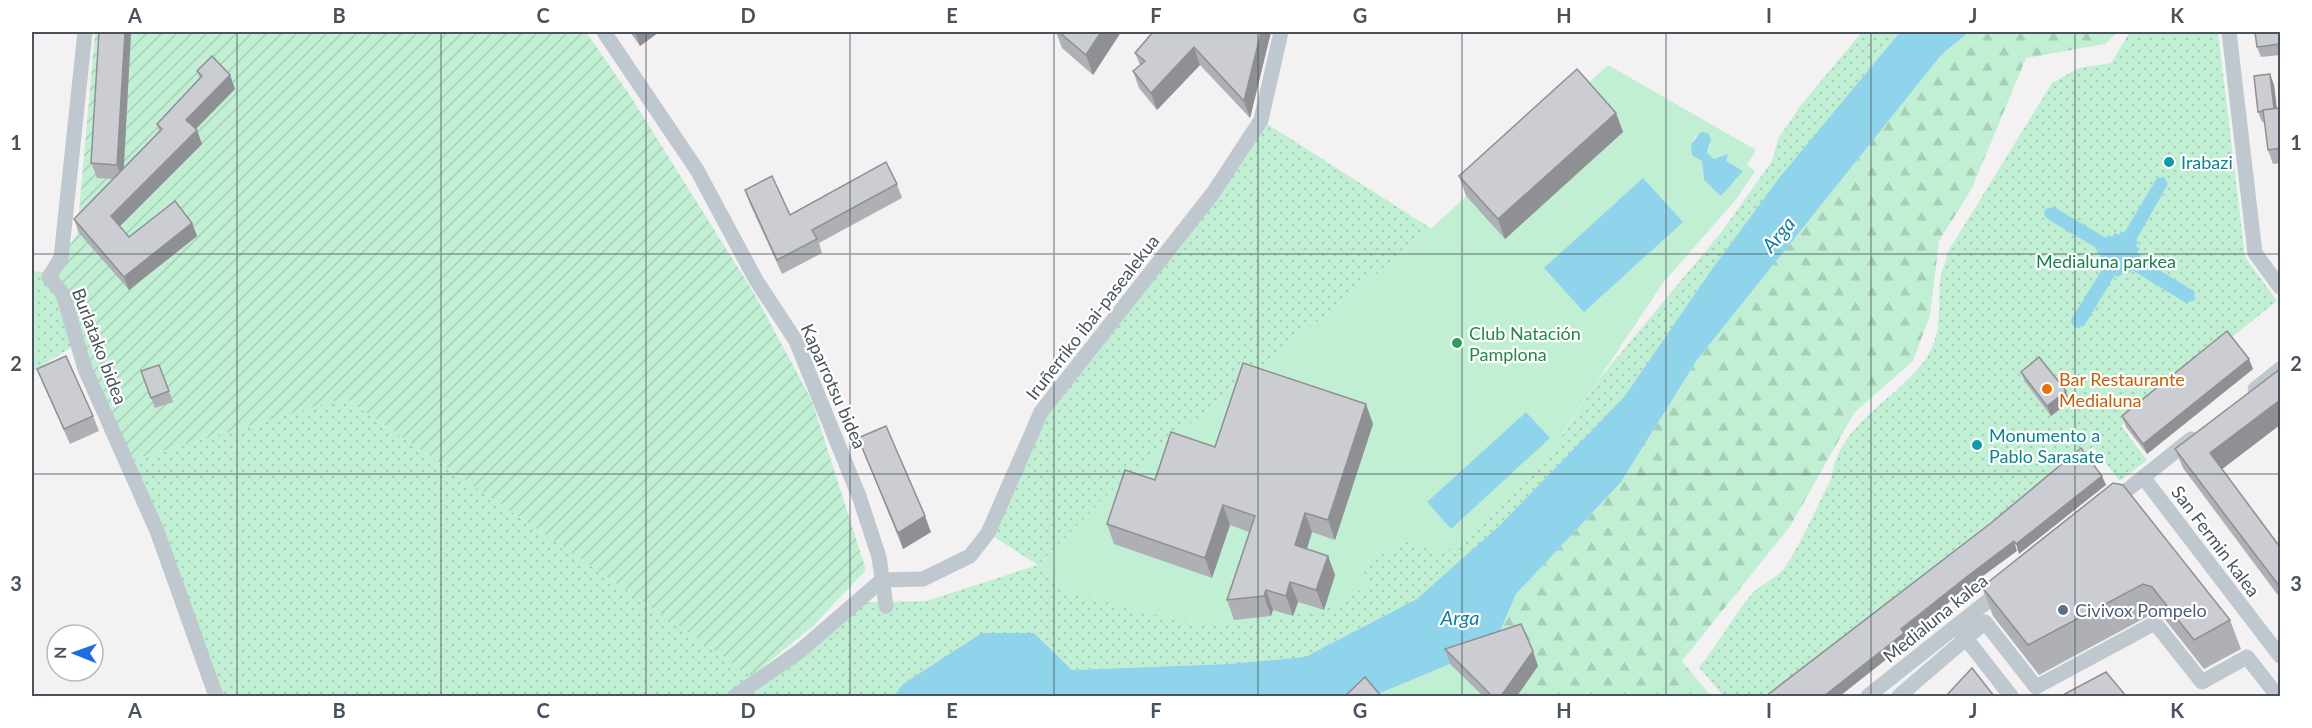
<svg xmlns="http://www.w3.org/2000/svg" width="2312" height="728" font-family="Lato,sans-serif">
	<defs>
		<pattern id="grass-dots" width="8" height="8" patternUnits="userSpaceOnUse" patternTransform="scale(1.5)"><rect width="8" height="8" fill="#c1efd4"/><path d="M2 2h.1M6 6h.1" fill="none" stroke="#a7cfb8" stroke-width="1.8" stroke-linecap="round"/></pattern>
		<pattern id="forest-firs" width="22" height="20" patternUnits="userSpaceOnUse" patternTransform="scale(1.5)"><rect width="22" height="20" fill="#c1efd4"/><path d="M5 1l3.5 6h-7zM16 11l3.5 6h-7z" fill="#a7cfb8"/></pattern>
		<pattern id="garden-furrows" width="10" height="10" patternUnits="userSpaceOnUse" patternTransform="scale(1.5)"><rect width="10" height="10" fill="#c1efd4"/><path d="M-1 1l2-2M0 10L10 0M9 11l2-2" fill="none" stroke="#a7cfb8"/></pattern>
	</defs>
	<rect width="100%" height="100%" fill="#f3f1f1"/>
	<!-- grass -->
	<g fill="url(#grass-dots)">
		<path d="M1862,32h38l-121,146 -67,91 -88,128 -124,128 -82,74 -113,58 -78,7 -155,6 -38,-37 -131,51 -9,12h-150l122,-94 60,-1 112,-36 -50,-32 53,-121 220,-292 171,109 -305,246 -88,90 26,26 259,19c16,-9 27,-20 38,-35 4,-6 4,-12 9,-17 11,-9 18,-4 32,-17l159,-106 38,-57 123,-148 49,-69 6,-22 23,-34z"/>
		<path d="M2130,32h88l27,225 32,44 -156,125 26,34 -27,21 -27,-34 -313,249h-57l-24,-29c19,-22 32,-48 51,-71 9,-12 26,-16 35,-29 18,-27 32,-61 47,-90 7,-55 67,-78 95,-120 16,-26 11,-48 13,-76 1,-10 6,-21 9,-31l103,-167 27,-15 32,-5z"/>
		<path d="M53,264l22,81 -43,27v-101l11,1z"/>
		<path d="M345,398l407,278 -14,20h-515l-95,-235z"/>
	</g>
	<!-- forest -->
	<path fill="url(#forest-firs)" d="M1969,32h149l-13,12 -79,14 -54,130 -33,53 -9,74 -17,46 -59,52 -63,112 -109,136 29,35h-194l-25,-46 24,-56 105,-112 76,-122 245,-306z"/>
	<!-- garden -->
	<path fill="url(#garden-furrows)" d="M95,32h491l43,62 126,201 57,106 54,169 -53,56 -61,50 -407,-278 -217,63 -79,-184 28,-43z"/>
	<!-- pitch -->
	<g fill="#c1efd4" fill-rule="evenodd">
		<path d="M1608,65l148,85 -9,15 8,6 -17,26 -75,86 -101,151 1,9 -119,111 -41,-13 -12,11 -13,1 -10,8 -4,11 4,14 -44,24 -72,12 -28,2 -47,-3 -112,-30 -27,-26 89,-90 295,-238zM1696,136l15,9 -4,8 7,6 13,-4 -2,6 -22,14 -1,-14 -11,-17zM1526,412l23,26 -98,91 -24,-27z"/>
		<path d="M1526,639l-9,57h-144l77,-32z"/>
	</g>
	<!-- water -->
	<g fill="#8fd4ea">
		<path d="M1900,32h69l-27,22 -245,306 -76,122 -105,112 -24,56 -42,14 -77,32h-479l9,-12 79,-51h52l38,37 155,-6 78,-7 112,-58 83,-74 124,-128 88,-128 67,-91z"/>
		<path d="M1701,132l7,1 3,6 -4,14 7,6 14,-5 -2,7 17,10 -22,25 -17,-16 -2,-19 -10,-6 -1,-11z"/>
		<path d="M2164,177l4,7 -32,56 2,2 -2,4 4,3 -3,3 4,3 -2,3 55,33 1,9 -9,3 -54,-33 -2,3 -4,-2 -8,6 -3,-2 -31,51 -9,2 -4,-6 1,-4 31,-50 -3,-2 2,-4 -4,-3 3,-4 -4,-2 1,-4 -49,-29 -5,-5 1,-6 9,-2 52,31 2,-3 4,2 3,-4 4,2 2,-4 3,2 33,-55z"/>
		<path d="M1643,178l40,44 -99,90 -40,-44z"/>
		<path d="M1526,412l24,26 -99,91 -24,-27z"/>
	</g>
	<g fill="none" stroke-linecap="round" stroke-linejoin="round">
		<!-- street -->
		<g stroke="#bfc7cf" stroke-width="15">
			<path d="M85,32l-24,226 -12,19 14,17 22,75 72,162 59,165"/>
			<path d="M604,32l93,138 59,110 40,61 63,155 20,61 7,49"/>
			<path d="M2229,32l26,221 25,34"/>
			<path d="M2255,389l25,-20"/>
			<path d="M2143,477l137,179"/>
			<path d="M2111,503l80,-64"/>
			<path d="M882,580l41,-1 47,-23 18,-23 53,-121 172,-219 48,-73 20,-88"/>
			<path d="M1960,631l51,65"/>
			<path d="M735,696l65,-45 82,-71"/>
			<path d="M1868,696l135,-107"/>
			<path d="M1899,696l86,-74 51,65 119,-64 47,59 45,-25 29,37 -2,2"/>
		</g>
	</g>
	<!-- wall -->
	<g fill="#afb0b5">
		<path d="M131,32l-7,136 35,-37 -2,-7 43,-45 -3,-8 33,4 5,14 -40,40 7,15 -82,82 9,11 63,-14 5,13 -68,54 -50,-57 -5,-14 39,-40 -16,-1 -6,-15z"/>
		<path d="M630,32h29l-19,14z"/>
		<path d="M1056,32h65l-28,43 -31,-27z"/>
		<path d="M1153,32h118l-21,86 -50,-53 -43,45 -18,-22 -6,-17 7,-6 -5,-12z"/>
		<path d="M2280,32v23l-19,2 -4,-10z"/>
		<path d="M2270,74l4,11 3,23h3v55l-7,1 -5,-14 -3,-28h-3l-4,-10z"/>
		<path d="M1616,113l7,19 -118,107 -39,-43 -7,-20z"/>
		<path d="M897,184l5,14 -83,45 3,10 -40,21 -32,-70 -5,-14 45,25z"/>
		<path d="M159,365l14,37 -18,6 -14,-37z"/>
		<path d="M37,369l56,47 6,15 -29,13 -27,-60z"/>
		<path d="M2253,369l-106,85 -21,-27 -4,-11z"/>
		<path d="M2021,372l45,19 3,11 -18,14 -26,-34z"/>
		<path d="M1373,424l-38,116 -23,-8 -5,17 21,7 7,19 -11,35 -26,-8 -5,14 -20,-6 -2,6 -37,4 -7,-20 22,-68 -19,-7 -18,53 -98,-34 -7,-20 108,-77z"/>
		<path d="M858,438l73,94 -28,17 -39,-96z"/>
		<path d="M2175,449l47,20 58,78v51l-97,-130z"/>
		<path d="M2113,483l117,137 11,29 -37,20 -41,-52 -9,-4 -115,62 -46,-59 -11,-29z"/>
		<path d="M1445,649l93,17 -21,30h-34l-33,-32z"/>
	</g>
	<!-- shaded-wall -->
	<g fill="#8e9094">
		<path d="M125,32h6l-8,148 -6,-15z"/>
		<path d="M635,32h24l-19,14z"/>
		<path d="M1101,32h20l-28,43 -7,-20z"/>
		<path d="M1261,32h10l-21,86 -6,-17z"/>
		<path d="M1194,47l6,18 -43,45 -6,-17z"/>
		<path d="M2270,74l4,11 4,35 -4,-11z"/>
		<path d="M230,75l5,14 -44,45 -5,-14z"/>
		<path d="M1616,113l7,19 -118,107 -7,-20z"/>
		<path d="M197,130l5,14 -86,86 -5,-14z"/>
		<path d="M192,223l5,13 -68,54 -5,-13z"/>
		<path d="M2249,359l4,10 -106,85 -4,-10z"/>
		<path d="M2066,391l3,11 -18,14 -4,-10z"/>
		<path d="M2280,400v25l-63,48 -7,-20z"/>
		<path d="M1366,404l7,20 -38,116 -7,-20z"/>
		<path d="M2102,476l4,9 -87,69 -3,-10z"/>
		<path d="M1223,505l7,20 -18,53 -7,-20z"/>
		<path d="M1305,513l7,19 -10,33 -7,-20z"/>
		<path d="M925,516l6,16 -28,17 -5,-16z"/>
		<path d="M2014,541l3,10 -45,33 -67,54 2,5 -67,53h-16l77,-67 68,-54z"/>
		<path d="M1328,556l7,19 -11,35 -8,-20z"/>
		<path d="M1290,582l8,20 -5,14 -7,-20z"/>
		<path d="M1266,590l7,20 -2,6 -7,-20z"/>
		<path d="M1533,651l5,15 -21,30h-16z"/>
	</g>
	<!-- building -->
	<g fill="#cbcdd3" stroke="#8e9094" stroke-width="1.5">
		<path d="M99,32h26l-8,133 -26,-2z"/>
		<path d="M1059,32h42l-15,23z"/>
		<path d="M1153,32h108l-17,69 -50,-54 -43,46 -18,-22 12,-10 -10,-8z"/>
		<path d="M2255,32h25v12l-23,3z"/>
		<path d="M212,56l18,19 -44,45 11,10 -86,86 18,21 46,-36 17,22 -68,54 -50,-58 88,-90 -5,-5 45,-48 -5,-5z"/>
		<path d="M1577,69l39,44 -118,106 -39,-43z"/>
		<path d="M2270,74l4,35 -16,3 -4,-36z"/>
		<path d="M2280,108v40l-12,2 -5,-40z"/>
		<path d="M886,162l11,22 -85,46 5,9 -40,21 -32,-70 27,-14 18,39z"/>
		<path d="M2227,331l22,28 -106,85 -21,-28z"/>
		<path d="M66,356l27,60 -29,13 -27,-60z"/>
		<path d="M2039,357l27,34 -19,15 -26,-34z"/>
		<path d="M1243,363l123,41 -38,116 -23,-7 -10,32 33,11 -12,34 -26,-8 -4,14 -20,-6 -2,6 -37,4 28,-84 -32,-11 -18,53 -98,-34 18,-54 30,10 16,-48 44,15z"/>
		<path d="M159,365l10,26 -18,7 -10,-27z"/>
		<path d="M2280,369v31l-70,53 70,94v40l-105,-138z"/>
		<path d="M886,426l39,90 -27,17 -40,-95z"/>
		<path d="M2081,448l21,28 -86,68 -2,-3 -45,34 -68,54 3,4 -80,63h-58l225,-173z"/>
		<path d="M2113,483l10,2 107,135 -36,20 -42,-53 -9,-3 -115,61 -46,-58z"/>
		<path d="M1521,624l12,27 -32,45h-9l-47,-47z"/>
		<path d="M1972,668l22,28h-48z"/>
		<path d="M2106,672l20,24h-65z"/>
		<path d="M1365,677l16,19h-36z"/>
	</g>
	<!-- grid -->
	<path fill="none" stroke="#49535e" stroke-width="1.5" stroke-opacity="0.55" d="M237,32v664M441,32v664M646,32v664M850,32v664M1054,32v664M1258,32v664M1462,32v664M1666,32v664M1871,32v664M2075,32v664M32,254h2248M32,474h2248"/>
	<!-- markers -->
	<g fill="#0f9aa8" stroke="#fff" stroke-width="2">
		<circle cx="2169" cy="162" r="6"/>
		<circle cx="1977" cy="445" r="6"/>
	</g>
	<circle fill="#2e9e5b" stroke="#fff" stroke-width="2" cx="1457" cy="343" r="6"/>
	<circle fill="#e8710a" stroke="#fff" stroke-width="2" cx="2047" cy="389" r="6"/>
	<circle fill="#5c6f8a" stroke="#fff" stroke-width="2" cx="2063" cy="610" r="6"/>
	<g text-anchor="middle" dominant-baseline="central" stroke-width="4.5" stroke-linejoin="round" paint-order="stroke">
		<!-- culture labels -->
		<g font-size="18" fill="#0d838f" stroke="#fff" text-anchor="start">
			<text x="2181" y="162">Irabazi</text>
			<text x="1989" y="435">Monumento a<tspan x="1989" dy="21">Pablo Sarasate</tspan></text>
		</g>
		<!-- park labels -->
		<g font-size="18" fill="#1a7f50" stroke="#fff">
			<text x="2106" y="261">Medialuna parkea</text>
		</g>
		<!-- street labels -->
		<g font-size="18" fill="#49535e" stroke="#fff">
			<text transform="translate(1092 317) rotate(-52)">Iruñerriko ibai-pasealekua</text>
			<text transform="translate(100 346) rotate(69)">Burlatako bidea</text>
			<text transform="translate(834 386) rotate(66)">Kaparrotsu bidea</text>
			<text transform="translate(2216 541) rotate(53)">San Fermin kalea</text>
			<text transform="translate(1935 618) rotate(-39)">Medialuna kalea</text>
		</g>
		<!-- leisure labels -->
		<g font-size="18" fill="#27864d" stroke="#fff" text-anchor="start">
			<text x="1469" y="333">Club Natación<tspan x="1469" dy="21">Pamplona</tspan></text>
		</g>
		<!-- food labels -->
		<g font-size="18" fill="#c56008" stroke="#fff" text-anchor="start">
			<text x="2059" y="379">Bar Restaurante<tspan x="2059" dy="21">Medialuna</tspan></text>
		</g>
		<!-- service labels -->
		<g font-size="18" fill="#4e5e75" stroke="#fff" text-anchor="start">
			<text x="2075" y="610">Civivox Pompelo</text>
		</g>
		<!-- water labels -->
		<g font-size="20" font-style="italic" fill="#107ea1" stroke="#fff">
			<text transform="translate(1778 234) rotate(-50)">Arga</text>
			<text x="1460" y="617">Arga</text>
		</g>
	</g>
	<!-- border -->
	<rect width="2312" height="728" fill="none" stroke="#ffffff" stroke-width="66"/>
	<!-- north arrow -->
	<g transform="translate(75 653) rotate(271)"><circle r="28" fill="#ffffff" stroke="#b6babf" stroke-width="1.5"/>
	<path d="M0-4.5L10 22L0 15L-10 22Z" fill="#1e6ce0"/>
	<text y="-9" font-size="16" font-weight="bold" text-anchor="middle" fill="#49535e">N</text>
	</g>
	<rect x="33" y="33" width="2246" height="662" fill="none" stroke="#49535e" stroke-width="2"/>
	<g font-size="20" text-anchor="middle" font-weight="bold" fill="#49535e">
		<text x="135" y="23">A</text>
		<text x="339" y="23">B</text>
		<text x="543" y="23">C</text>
		<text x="748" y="23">D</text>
		<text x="952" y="23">E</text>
		<text x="1156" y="23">F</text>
		<text x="1360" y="23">G</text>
		<text x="1564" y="23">H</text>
		<text x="1769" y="23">I</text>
		<text x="1973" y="23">J</text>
		<text x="2177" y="23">K</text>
		<text x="16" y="150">1</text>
		<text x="2296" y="150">1</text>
		<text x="16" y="371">2</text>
		<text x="2296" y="371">2</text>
		<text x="16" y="591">3</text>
		<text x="2296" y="591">3</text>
		<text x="135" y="718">A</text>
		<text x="339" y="718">B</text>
		<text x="543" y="718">C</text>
		<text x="748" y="718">D</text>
		<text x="952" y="718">E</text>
		<text x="1156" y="718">F</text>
		<text x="1360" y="718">G</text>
		<text x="1564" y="718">H</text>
		<text x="1769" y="718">I</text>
		<text x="1973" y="718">J</text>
		<text x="2177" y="718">K</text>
	</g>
</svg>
